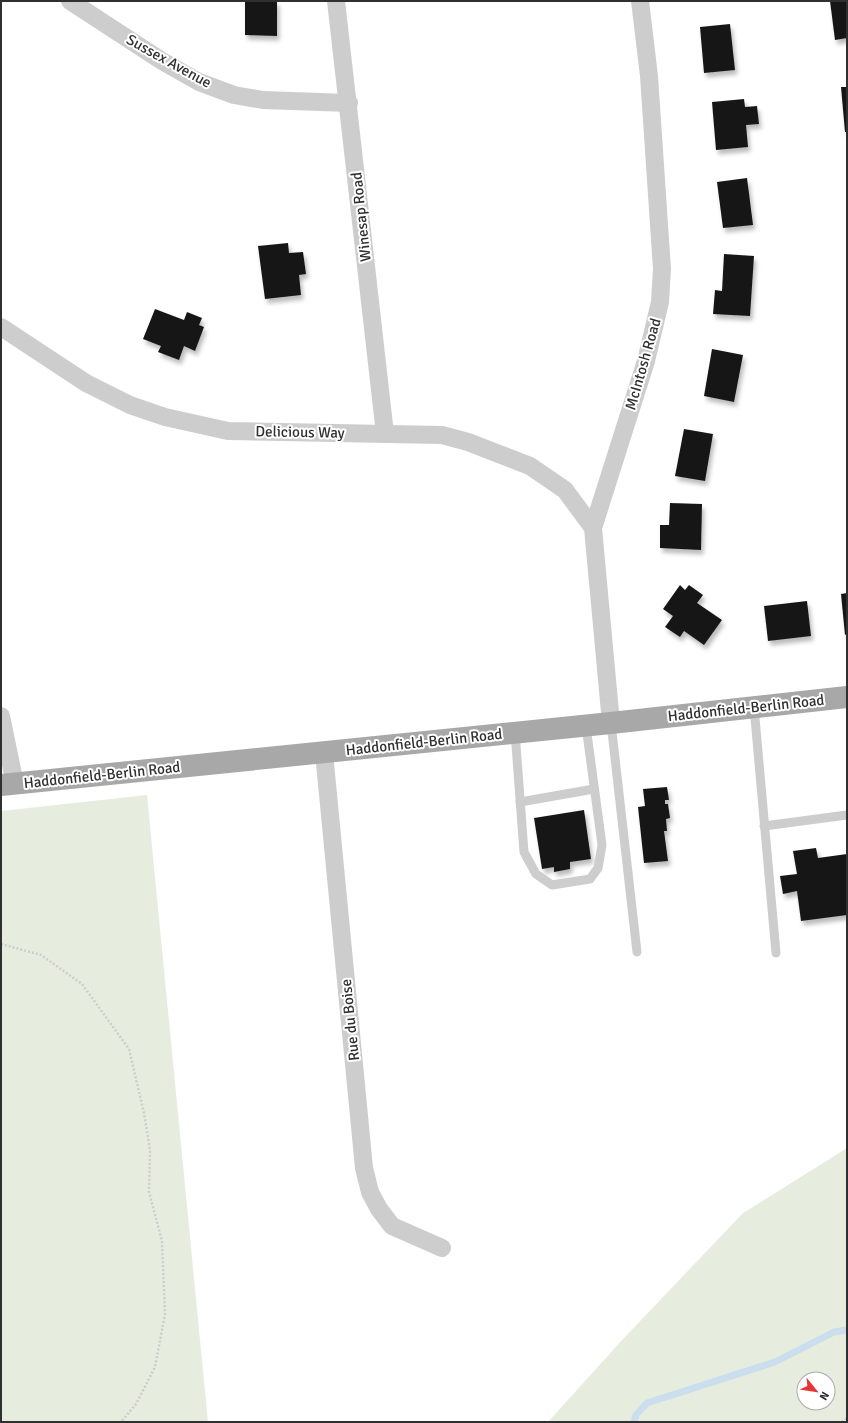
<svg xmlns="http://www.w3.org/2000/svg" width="848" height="1423" font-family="Signika,sans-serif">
	<defs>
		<filter id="shadow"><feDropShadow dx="2.5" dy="4.5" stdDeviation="2" flood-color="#0004"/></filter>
	</defs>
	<rect width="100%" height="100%" fill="#fff"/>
	<!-- green -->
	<g fill="#e6eddf" fill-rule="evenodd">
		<path d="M147,795l61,627h-207v-611z"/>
		<path d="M847,1148v274h-299l75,-83 120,-126zM804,1379h24v24h-24z"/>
	</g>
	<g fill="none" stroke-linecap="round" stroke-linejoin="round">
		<!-- stream -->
		<path stroke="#cbdeed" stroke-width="7" d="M634,1422l2,-7 11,-12 128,-41 59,-30 13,-2"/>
	</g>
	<!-- building -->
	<g fill="#171717" filter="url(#shadow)">
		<path d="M245,1h32v35l-32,-1z"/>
		<path d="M830,1h17v37l-12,2z"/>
		<path d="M730,24l5,46 -31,3 -4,-46z"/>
		<path d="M841,87h6v45h-2z"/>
		<path d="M744,99l1,8 12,-1 2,18 -13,1 2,22 -32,3 -4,-48z"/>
		<path d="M747,178l6,47 -30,3 -6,-46z"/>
		<path d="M288,243l1,10 14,-1 3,22 -7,1 2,20 -36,4 -7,-53z"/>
		<path d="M724,254l30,2 -4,60 -37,-2 2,-24 7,1z"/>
		<path d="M155,309l29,11 3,-8 15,6 -3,7 5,2 -9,24 -11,-5 -5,14 -21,-8 3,-6 -18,-7z"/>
		<path d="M712,349l31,6 -9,47 -30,-6z"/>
		<path d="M684,429l29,5 -8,47 -30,-5z"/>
		<path d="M670,503l32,1 -1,46 -41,-2v-23h9z"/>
		<path d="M680,585l5,5 4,-5 14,10 -6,8 25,17 -18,25 -20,-14 -4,6 -15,-10 8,-11 -10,-7z"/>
		<path d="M847,593v41l-2,1 -4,-41z"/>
		<path d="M807,601l4,35 -43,5 -4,-35z"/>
		<path d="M667,787l2,13h-4v4h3l2,14 -4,1 1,12h-3l4,30 -24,2 -6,-56 7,-1 -2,-17z"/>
		<path d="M584,810l7,49 -21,3v7l-16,3v-5l-12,2 -8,-51z"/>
		<path d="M816,848l2,10 29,-4v61l-46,6 -4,-30 -14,3 -3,-18 17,-2 -4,-23z"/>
	</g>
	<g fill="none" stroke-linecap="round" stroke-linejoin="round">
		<!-- path -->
		<g stroke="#cdcdcd" stroke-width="2.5" stroke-dasharray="2 2" stroke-linecap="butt">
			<path d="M1,944l40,11 41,29 47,65 15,64 6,37 -1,42 13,49 3,73 -10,53 -19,37 -15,18"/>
			<path d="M842,1422l5,-4"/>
		</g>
		<!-- lane -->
		<g stroke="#cdcdcd" stroke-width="9">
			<path d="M754,707l22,246"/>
			<path d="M611,723l26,229"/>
			<path d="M515,732l9,120 12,22 16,11 38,-6 8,-11 4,-23 -16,-119"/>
			<path d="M520,802l74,-13"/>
			<path d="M764,826l83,-11"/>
		</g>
		<!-- street -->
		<g stroke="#cdcdcd" stroke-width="18">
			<path d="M70,1l92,60 37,21 35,13 29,5 86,3"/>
			<path d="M336,1l49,433"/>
			<path d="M1,327l85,56 44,22 35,12 63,14 214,4 26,7 62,24 35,24 28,38"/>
			<path d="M1,716l14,68"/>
			<path d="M611,723l-18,-195 53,-167 14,-59 2,-33 -13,-193 -9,-75"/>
			<path d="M324,753l40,415 6,24 9,17 13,17 50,22"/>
		</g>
		<!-- primary -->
		<path stroke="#a8a8a8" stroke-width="22" d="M1,785l610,-62 236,-26"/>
	</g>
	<g text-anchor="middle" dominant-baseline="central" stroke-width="4" stroke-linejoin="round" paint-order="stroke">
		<!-- street labels -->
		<g font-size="15" fill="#303030" stroke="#fff">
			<text transform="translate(169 61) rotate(29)">Sussex Avenue</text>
			<text transform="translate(361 217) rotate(-96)">Winesap Road</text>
			<text transform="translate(643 364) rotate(-74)">McIntosh Road</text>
			<text transform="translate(300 432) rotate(1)">Delicious Way</text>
			<text transform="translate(746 708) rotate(-6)">Haddonfield-Berlin Road</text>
			<text transform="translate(424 742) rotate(-6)">Haddonfield-Berlin Road</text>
			<text transform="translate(102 775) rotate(-6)">Haddonfield-Berlin Road</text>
			<text transform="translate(350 1020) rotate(-96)">Rue du Boise</text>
		</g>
	</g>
	<!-- border -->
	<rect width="848" height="1423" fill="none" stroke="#303030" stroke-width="4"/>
	<!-- north arrow -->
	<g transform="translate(816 1391) rotate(120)"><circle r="19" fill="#ffffff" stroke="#acacac"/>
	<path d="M0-3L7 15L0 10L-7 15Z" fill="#e63437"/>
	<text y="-6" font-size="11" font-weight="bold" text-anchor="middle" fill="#303030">N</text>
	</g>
</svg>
